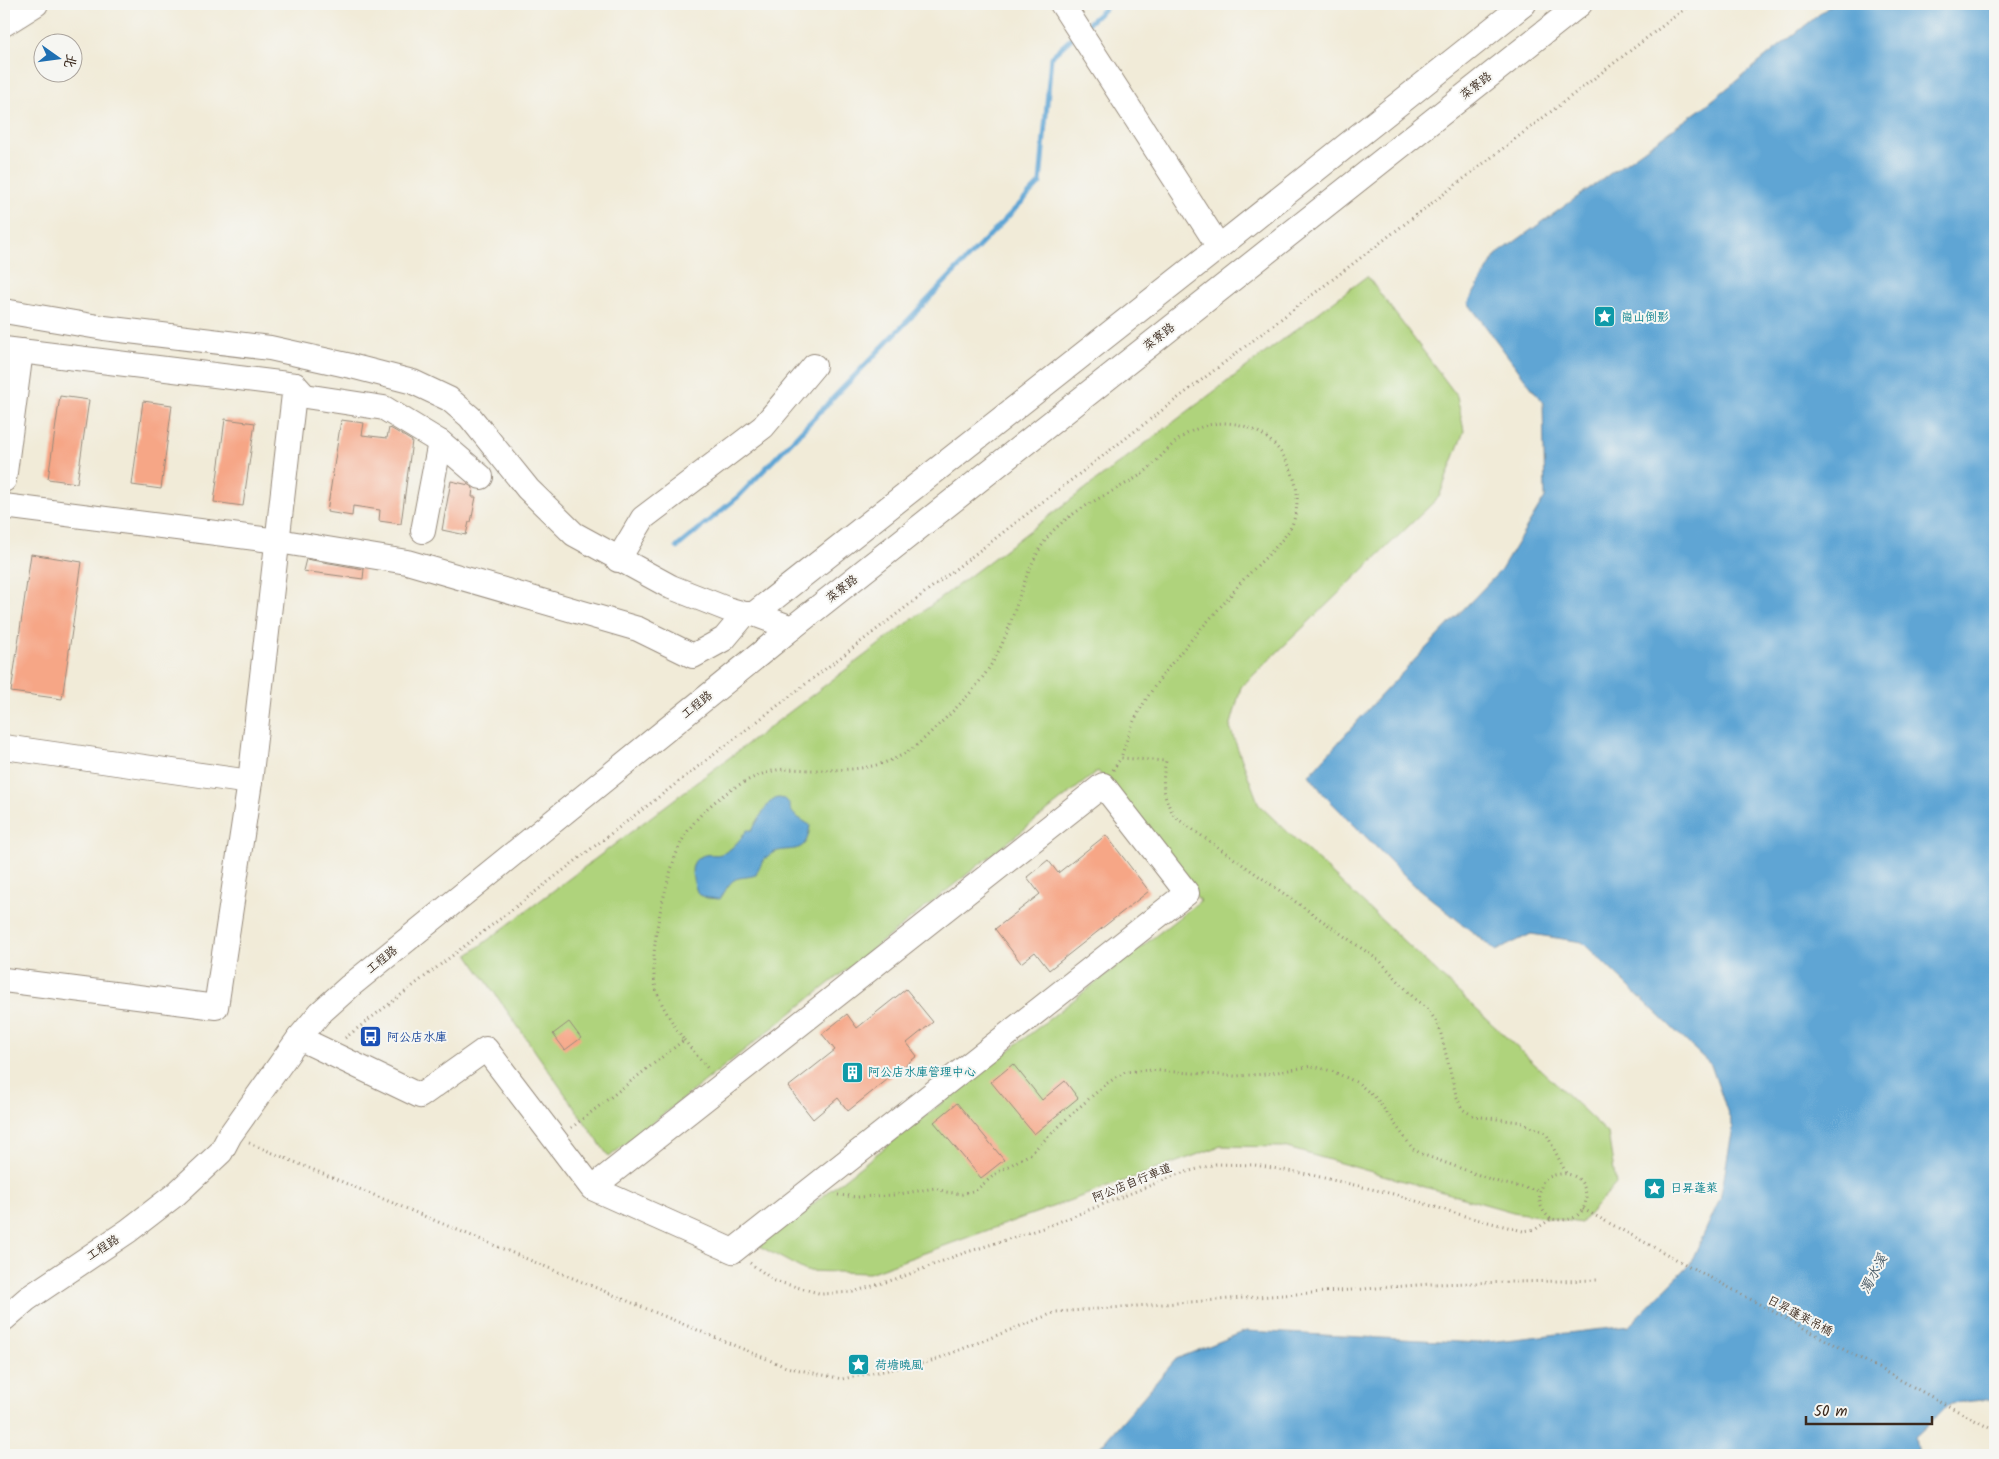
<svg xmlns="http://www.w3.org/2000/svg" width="1999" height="1459" font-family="Kalam,'LXGW WenKai TC',sans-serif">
	<rect width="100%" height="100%" fill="#f6f6f2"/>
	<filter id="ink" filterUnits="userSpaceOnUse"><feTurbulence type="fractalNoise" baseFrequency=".02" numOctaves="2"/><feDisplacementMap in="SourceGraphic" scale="10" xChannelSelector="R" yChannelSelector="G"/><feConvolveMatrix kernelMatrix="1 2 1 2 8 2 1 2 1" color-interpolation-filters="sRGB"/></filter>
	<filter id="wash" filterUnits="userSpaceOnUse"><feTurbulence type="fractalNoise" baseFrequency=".0096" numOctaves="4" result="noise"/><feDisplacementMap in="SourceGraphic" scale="20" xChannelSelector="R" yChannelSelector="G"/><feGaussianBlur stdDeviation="1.12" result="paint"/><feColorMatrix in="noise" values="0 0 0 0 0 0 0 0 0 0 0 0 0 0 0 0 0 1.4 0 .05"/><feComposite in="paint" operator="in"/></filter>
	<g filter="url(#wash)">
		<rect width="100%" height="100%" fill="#f1ebd8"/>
		<!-- green -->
		<path fill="#afd37c" stroke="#757e4d" d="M1367,276l90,120 7,35 -25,66 -198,190 -11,41 29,77 349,328 8,51 -35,39 -68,-11 -229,-65 -63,-1 -352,127 -63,-2 -47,-25 441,-345 -102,-130 -489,386 -141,-202z"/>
		<!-- water -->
		<g fill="#5ea5d4" stroke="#4c6879">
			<path d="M1832,4h163v1395l-44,4 -36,34 3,18h-825l83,-96 70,-28 233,12 150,-17 61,-62 30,-65 13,-71 -22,-63 -129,-123 -51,-8 -35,17 -82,-66 -89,-89 -16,-21 73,-81 119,-124 44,-73 -2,-94 -75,-100 28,-48 209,-149z"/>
			<path d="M777,798c17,0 9,11 19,18 4,3 9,6 14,9 -3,37 -25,17 -42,31 -6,5 -9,12 -12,19 -6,2 -11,2 -17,3 -10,2 -13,13 -19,21l-13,-1 -9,-4c-5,-12 -12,-32 4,-38 6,-3 13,0 19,-2 12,-4 19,-15 26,-24h5l12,-20 6,-8z"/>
		</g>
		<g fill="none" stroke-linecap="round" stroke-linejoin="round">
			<!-- stream -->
			<g stroke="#5ea5d4" stroke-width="5">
				<path d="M1084,27l26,-23"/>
				<path d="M677,547l62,-51 301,-313 11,-126 23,-21"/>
			</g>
		</g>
		<g id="blocks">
			<!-- building -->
			<g fill="#f6a686">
				<path d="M60,396l29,4 -12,83 -29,-4z"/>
				<path d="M143,401l29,4 -11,84 -29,-4z"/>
				<path d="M225,419l30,4 -12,83 -29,-4z"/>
				<path d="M341,420l23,3 -2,12 25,3 2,-10 3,1 20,12 -11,83 -22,-3 1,-11 -27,-4 -1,10 -25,-4z"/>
				<path d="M451,481l18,4 4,3 -1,9h4l-5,25h-2l-3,13 -24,-5z"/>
				<path d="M31,554l51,8 -20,137 -51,-7z"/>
				<path d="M306,559l58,10 -1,10 -60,-8z"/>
				<path d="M1106,835l43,56 -100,79 -14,-18 -14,11 -26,-34 45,-35 -13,-17 21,-17 10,13z"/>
				<path d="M906,989l27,33 -26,21 10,13 -69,55 -10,-13 -25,21 -25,-32 47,-37 -13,-16 25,-20 10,14z"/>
				<path d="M569,1022l12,16 -16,12 -12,-16z"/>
				<path d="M1013,1064l29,36 23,-19 13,17 -44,36 -43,-52z"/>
				<path d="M957,1103l47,57 -23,18 -47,-56z"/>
			</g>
		</g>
	</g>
	<g filter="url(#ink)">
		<use href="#blocks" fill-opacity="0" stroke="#968a7b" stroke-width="1"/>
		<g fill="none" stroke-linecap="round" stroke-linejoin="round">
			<defs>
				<g id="minor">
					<path d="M1062,4l157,243"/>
					<path d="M4,24l32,-20"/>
					<path d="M4,311l100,17 166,20 81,18 62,16 36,17 21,18 58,72 46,45 97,53 56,22 18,5h9l38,14"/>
					<path d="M4,349l291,36 -45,397 -34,225 -212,-27"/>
					<path d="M295,385l10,11 79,12 56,34 41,35"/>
					<path d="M4,480l17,-129"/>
					<path d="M4,506l274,35 129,21 231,67 55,27 31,-17 21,-25"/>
					<path d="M423,531l17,-89"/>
					<path d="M618,560l25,-42 120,-91 51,-61"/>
					<path d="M754,614l465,-367 305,-243"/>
					<path d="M4,747l246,35"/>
					<path d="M299,1038l121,58 66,-47 106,139 141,63 454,-358 -84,-108 -511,403"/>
					<path d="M4,1319l23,-20 101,-68 48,-37 45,-42 9,-17 69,-97 21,-25 30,-27 442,-358 788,-624"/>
				</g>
			</defs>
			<!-- minor casing -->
			<use href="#minor" stroke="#968a7b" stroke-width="26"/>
			<!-- path -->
			<g stroke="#968a7b" stroke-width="3" stroke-dasharray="1 4" stroke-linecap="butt">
				<path d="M1113,770l8,-12 45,3c-5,22 -3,37 9,56l206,145 34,37 13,10 11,17 17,69 6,14 12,7 46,6 26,11 20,40"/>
				<path d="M345,1038l1346,-1034"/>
				<path d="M684,1040l25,30"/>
				<path d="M571,1128l113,-88c-10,-15 -21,-31 -27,-48 -8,-25 0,-71 7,-96 5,-19 10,-41 20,-59 18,-31 58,-60 93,-67 11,-2 24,0 35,0 45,0 80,0 115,-34 25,-24 51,-47 68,-78 21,-37 26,-85 52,-120 20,-27 63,-44 92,-62 17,-11 28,-30 46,-41 49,-31 105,2 112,58 1,12 -2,30 -9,39 -12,17 -29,31 -43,46 -8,8 -14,18 -22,26 -32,36 -66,72 -88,115 -6,13 -10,26 -14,39"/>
				<path d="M249,1143l537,224 56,12 87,-17 127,-50 375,-28 169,-4"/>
				<path d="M838,1195l19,2 37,-2 41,-7 11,4 16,2 14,-4 22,-18 32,-18 46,-44 30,-26 19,-12 22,-2 88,6 31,-2 46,-8 20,5 26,12 18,15 37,51 11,6 77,28 39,8"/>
				<path d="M1583,1209l412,222"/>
				<path d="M750,1263l25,18 47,13 31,-2 49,-15 56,-22 88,-28 133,-53 37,-10 39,1 52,9 86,20 75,23 55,14 13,-2 15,-10c8,1 17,2 24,-2 23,-13 9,-60 -32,-37 -5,16 -6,28 8,39"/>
			</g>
			<!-- minor -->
			<use href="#minor" stroke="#fff" stroke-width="24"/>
		</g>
	</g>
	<!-- icons -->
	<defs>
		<symbol id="sight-square" viewBox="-11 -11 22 22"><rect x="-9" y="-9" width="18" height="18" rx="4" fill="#0f9aa8" stroke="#f6f6f2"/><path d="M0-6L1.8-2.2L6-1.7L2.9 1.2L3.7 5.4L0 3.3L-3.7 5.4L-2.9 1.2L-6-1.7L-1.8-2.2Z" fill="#fff"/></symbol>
		<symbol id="bus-square" viewBox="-11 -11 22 22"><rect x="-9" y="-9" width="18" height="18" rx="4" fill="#1a4fb4" stroke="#f6f6f2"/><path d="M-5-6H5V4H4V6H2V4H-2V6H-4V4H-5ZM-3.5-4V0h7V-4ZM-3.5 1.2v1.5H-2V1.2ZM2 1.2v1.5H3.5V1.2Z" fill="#fff"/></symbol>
		<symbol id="building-square" viewBox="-11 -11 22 22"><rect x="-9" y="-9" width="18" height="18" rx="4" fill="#0f9aa8" stroke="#f6f6f2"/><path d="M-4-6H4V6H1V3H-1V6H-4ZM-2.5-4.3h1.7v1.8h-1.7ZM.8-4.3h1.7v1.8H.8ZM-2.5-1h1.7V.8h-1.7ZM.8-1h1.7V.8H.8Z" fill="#fff"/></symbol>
	</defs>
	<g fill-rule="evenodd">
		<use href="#sight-square" x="1592" y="304" width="25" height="25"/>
		<use href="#bus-square" x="358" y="1024" width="25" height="25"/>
		<use href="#building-square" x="840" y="1060" width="25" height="25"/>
		<use href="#sight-square" x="1642" y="1176" width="25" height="25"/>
		<use href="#sight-square" x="846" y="1352" width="25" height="25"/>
	</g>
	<g text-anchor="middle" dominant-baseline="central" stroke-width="4" stroke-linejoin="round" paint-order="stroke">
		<!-- street labels -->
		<g font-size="12" fill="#3b2a1e" stroke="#f6f6f2">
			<text transform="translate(1476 86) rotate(-38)">菜寮路</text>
			<text transform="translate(1159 337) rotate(-38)">菜寮路</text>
			<text transform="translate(842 589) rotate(-38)">菜寮路</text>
			<text transform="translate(697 705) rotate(-39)">工程路</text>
			<text transform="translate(382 960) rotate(-39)">工程路</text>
			<text transform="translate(1132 1183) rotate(-22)">阿公店自行車道</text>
			<text transform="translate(103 1248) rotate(-33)">工程路</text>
			<text transform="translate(1800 1316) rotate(28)">日昇蓬萊吊橋</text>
		</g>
		<!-- culture labels -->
		<g font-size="12" fill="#0d838f" stroke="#f6f6f2" text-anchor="start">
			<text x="1621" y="317">崗山倒影</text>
			<text x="868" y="1072">阿公店水庫管理中心</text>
			<text x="1670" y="1188">日昇蓬萊</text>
			<text x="875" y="1365">荷塘曉風</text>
		</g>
		<!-- transit labels -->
		<g font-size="12" fill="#164399" stroke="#f6f6f2" text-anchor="start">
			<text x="387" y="1037">阿公店水庫</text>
		</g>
		<!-- water labels -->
		<g font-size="14" font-style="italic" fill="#495b67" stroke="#f6f6f2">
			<text transform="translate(1874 1274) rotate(-62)">濁水溪</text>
		</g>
	</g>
	<!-- margin -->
	<rect width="1999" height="1459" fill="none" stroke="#f6f6f2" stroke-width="20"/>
	<!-- north arrow -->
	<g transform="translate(58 58) rotate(104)"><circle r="24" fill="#f6f6f2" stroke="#aba49d"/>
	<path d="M0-4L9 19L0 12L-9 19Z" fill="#1f6fb2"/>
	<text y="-8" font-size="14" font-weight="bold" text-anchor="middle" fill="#3b2a1e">北</text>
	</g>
	<!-- scale -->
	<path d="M1806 1416v8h126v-8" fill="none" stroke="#3b2a1e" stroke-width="2.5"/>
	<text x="1814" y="1416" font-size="15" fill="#3b2a1e" stroke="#f6f6f2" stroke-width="4" paint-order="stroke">50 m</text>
</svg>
